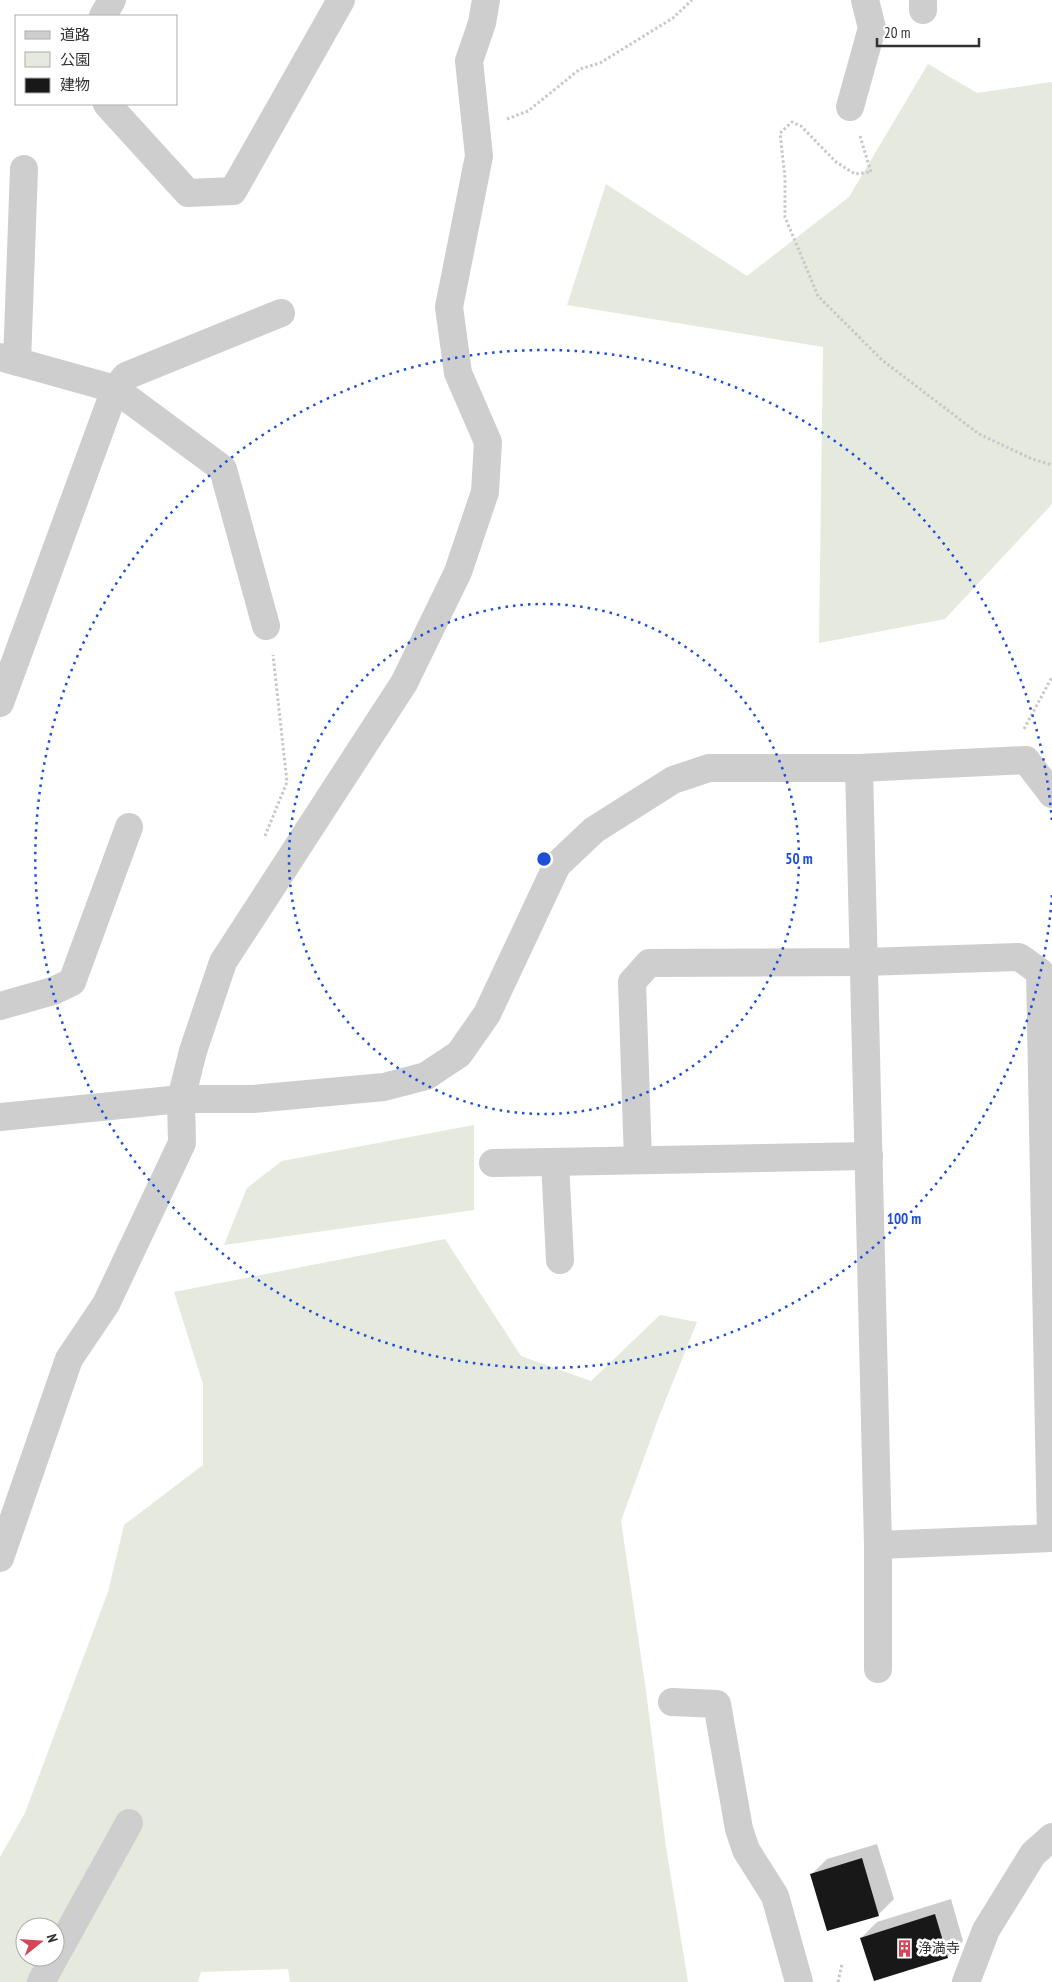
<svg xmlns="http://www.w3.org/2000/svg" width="1052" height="1982" font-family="'PT Sans Narrow','Noto Sans JP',sans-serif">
	<rect width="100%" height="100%" fill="#fff"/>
	<!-- green -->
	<g fill="#e5e9de" fill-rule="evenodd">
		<path d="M928,64l49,29 75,-11v422l-107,115 -126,24 4,-296 -256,-42 39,-121 141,92 102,-79z"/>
		<path d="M474,1125v85l-250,35 23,-57 35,-27z"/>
		<path d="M445,1239l76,117 70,25 69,-66 37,7 -37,92 -39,107 25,170 20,156 22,135h-398l-2,-13 -87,3 -3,10h-198v-125l25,-44 83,-221 16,-67 79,-60v-81l-29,-92zM25,1927h30v30h-30z"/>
	</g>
	<!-- shadow -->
	<g fill="#0003">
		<path d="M877,1844l17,55 -15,15 -51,16 -17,-55 16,-16z"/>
		<path d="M951,1899l12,42 -15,15 -87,-18 16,-16z"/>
	</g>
	<!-- building -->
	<g fill="#181818">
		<path d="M862,1858l17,58 -52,15 -17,-57z"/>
		<path d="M935,1914l13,44 -74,23 -14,-43z"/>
	</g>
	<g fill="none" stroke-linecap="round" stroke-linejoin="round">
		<!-- path -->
		<g stroke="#c8c8c8" stroke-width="3" stroke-dasharray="2.5 2.5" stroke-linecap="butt">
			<path d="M507,119l21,-8 52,-42 20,-6 73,-45 19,-18"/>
			<path d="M860,136l11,36 -16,2 -19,-12 -35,-36 -9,-4 -12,11 5,45v39l33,79 64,64 97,74 53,25 20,6"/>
			<path d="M1024,729l28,-52"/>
			<path d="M265,836l22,-54 -14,-127"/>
			<path d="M838,1982l4,-18"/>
		</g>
		<!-- street -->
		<g stroke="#cecece" stroke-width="28">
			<path d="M923,10v-10"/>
			<path d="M103,16l9,-16"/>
			<path d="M107,104l81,89 45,-2 108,-191"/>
			<path d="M850,107l22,-79 -7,-28"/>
			<path d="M0,357l115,32 108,80 43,157"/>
			<path d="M17,362l7,-193"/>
			<path d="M0,703l115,-314 11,-13 155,-63"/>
			<path d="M859,768l19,777v124"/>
			<path d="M0,1006l53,-15 19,-9 57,-155"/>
			<path d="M0,1117l181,-18h72l131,-12 42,-11 33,-22 28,-40 70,-149 37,-35 79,-50 36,-12h150l167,-8 26,34"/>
			<path d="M638,1160l-6,-178 17,-19 216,-1 154,-5 21,15 11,566"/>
			<path d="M555,1162l5,98"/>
			<path d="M493,1163l376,-7"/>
			<path d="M878,1545l174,-7"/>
			<path d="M0,1558l69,-199 37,-55 76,-161 -1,-44 12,-48 30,-89 181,-279 54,-111 27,-80 3,-50 -30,-69 -9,-66 30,-151 -10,-95 13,-38 4,-23"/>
			<path d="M672,1702l45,2 22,125 7,21 29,46 24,86"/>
			<path d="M41,1982l88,-159"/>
			<path d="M966,1982l20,-52 47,-76 19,-17"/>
		</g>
	</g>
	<!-- distance rings -->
	<g fill="none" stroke="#1d4ed8" stroke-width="2.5" stroke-dasharray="2.5 5">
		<circle cx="544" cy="859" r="255"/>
		<path d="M1052 895A509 509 0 1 1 1052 823"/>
	</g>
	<!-- icons -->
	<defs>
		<symbol id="building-bare" viewBox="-9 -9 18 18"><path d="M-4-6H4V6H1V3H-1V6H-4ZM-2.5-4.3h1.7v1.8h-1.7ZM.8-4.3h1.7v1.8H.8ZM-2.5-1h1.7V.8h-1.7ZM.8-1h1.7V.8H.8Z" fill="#d4475a" stroke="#fff" stroke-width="2.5" paint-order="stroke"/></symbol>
	</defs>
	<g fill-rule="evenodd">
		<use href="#building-bare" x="892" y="1936" width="25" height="25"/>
	</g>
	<g text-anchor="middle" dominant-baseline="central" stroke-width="5" stroke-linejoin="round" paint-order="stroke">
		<!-- poi labels -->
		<g font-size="14" fill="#313131" stroke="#fff" text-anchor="start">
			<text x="918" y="1948">浄満寺</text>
		</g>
	</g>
	<circle cx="544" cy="859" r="8" fill="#1d4ed8" stroke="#fff" stroke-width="2.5"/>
	<g font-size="15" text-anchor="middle" font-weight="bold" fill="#1d4ed8" stroke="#fff" stroke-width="5" stroke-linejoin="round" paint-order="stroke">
		<text x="799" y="864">50 m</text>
		<text x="904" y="1224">100 m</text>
	</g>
	<!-- legend -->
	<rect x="15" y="15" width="162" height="90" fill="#ffffff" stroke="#adadad"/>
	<rect x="25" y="31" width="25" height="8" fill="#cecece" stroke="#adadad"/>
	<text x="60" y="40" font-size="15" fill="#313131">道路</text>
	<rect x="25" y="52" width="25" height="15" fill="#e5e9de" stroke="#adadad"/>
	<text x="60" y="65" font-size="15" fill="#313131">公園</text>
	<rect x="25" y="78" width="25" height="15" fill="#181818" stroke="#adadad"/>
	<text x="60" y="90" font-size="15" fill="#313131">建物</text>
	<!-- north arrow -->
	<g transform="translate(40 1942) rotate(73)"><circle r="24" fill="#ffffff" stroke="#adadad"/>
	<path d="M0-4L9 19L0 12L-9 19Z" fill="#d4475a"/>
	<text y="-8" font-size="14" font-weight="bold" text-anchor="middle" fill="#313131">N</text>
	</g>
	<!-- scale -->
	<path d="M877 38v8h102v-8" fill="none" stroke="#313131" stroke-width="2.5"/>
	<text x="884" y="38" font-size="15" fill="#313131" stroke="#ffffff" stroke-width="4" paint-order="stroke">20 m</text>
</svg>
